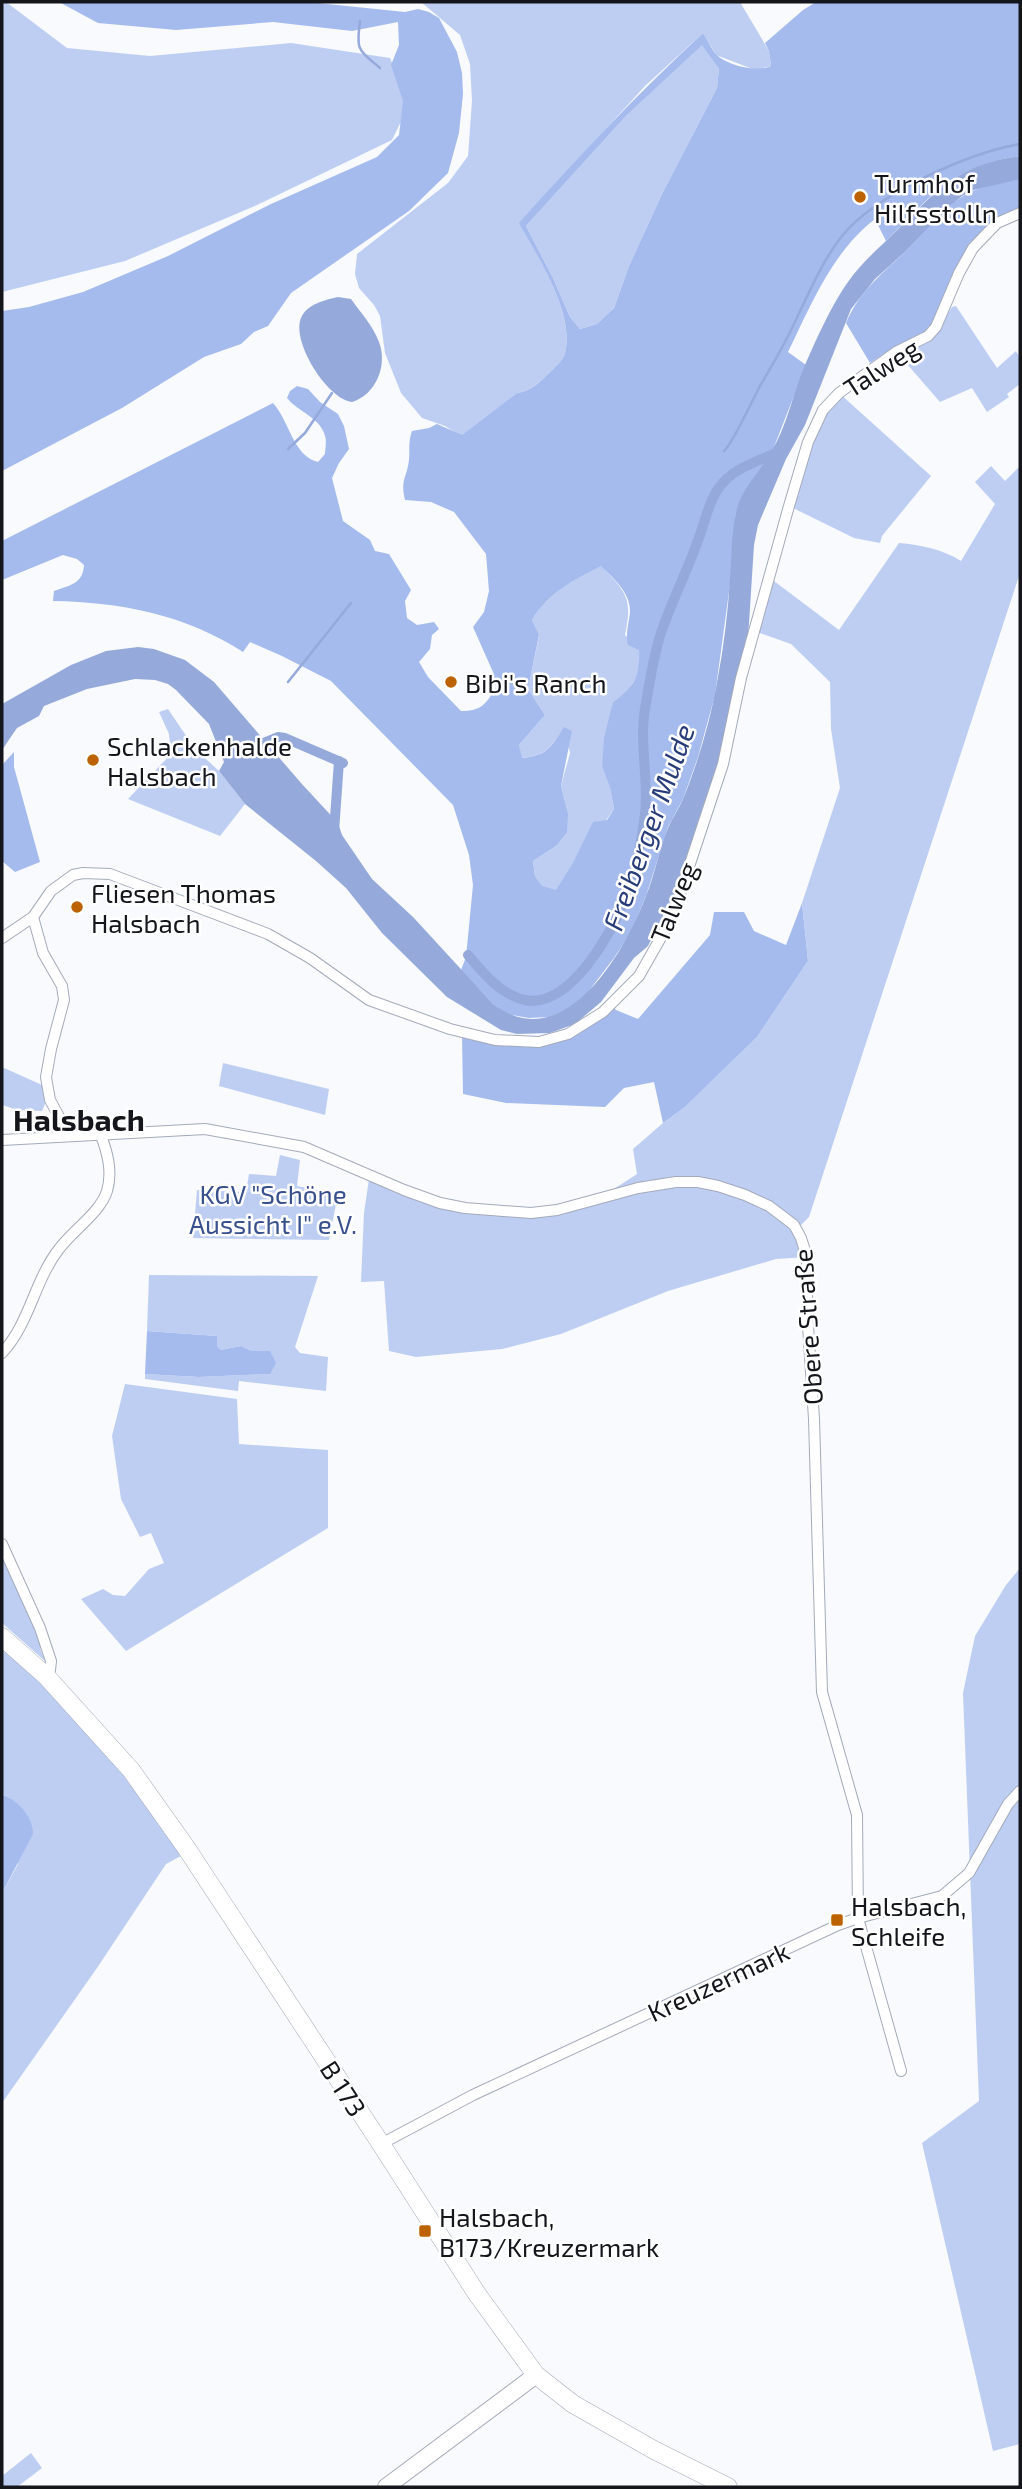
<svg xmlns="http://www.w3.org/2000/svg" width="1022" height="2489" font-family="'Exo 2',sans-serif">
	<rect width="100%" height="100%" fill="#f8fafd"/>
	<!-- green -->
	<g fill="#becef3">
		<path d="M2,2h4l61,46 83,8 141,-13 99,15 21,43 -19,39 -135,65 -132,56 -123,31z"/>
		<path d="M421,2h319l29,49 2,15 -16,4 -39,-15 -13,-22 -58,53 -125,137c18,34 55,91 45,130 -2,8 -11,15 -17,21 -9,9 -19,17 -31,19l-56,43 -16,-10 -23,-8 -21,-25 -16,-40 -5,-37 -6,-11 -15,-17 -4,-14 2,-20 91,-71 20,-27 4,-55 -2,-37 -10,-29z"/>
		<path d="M702,44l17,25 -2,19 -55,106 -33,72 -15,42 -17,16 -17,5 -10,-12 -17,-39 -27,-52 100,-110z"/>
		<path d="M956,306l41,62 19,-17 4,7v26l-13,10 2,3 -22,15 -15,-24 -32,14 -40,-46 30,-16 22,-33z"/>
		<path d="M839,393l92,83 -49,60 -2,7 -26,-5 -65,-32 19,-64z"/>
		<path d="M991,466l14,15 15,-15v107l-211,644 -12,12 10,28 -31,2 -108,32 -107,43 -59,15 -86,8 -27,-6 -5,-70 -23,1 3,-69 5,-34 90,28 86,5 55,-14 37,-24 -4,-25 30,-26 22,-16 72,-70 51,-76 -6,-58 38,-115 -9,-59 -1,-47 -39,-38 -37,-13 16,-53 69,52 60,-87c22,2 43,6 62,18l34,-57 -20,-22z"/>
		<path d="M601,565c25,28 32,32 24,70l14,15 1,20 -12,22 -15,10 -11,65 8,21 4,21 -58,82 -14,-4 -7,-11 -2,-15 23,-15 12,-33 -7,-27 9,-33 -6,-25c-15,20 -16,27 -43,30l-2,-13 26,-30 -17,-26 11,-53 -7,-16c16,-27 42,-40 69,-55z"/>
		<path d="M168,709l27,40 24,22 26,33 -25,32 -92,-37 43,-45 -2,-20 -10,-22z"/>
		<path d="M223,1063l106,26 -4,26 -106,-29z"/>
		<path d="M2,1067l40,18 3,19 -3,7 -24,-1 -16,-5z"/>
		<path d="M280,1155l20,5 -3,26 41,8 -9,46 -136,-2 4,-48 49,2 3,-18 27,2z"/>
		<path d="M149,1275l169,1 -23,71 5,6 28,4 -2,34 -87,-10 -1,10 -93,-12v-5l54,3 71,-3v-23h-18l-11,-5 -20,4 -4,-4v-10l-70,-5z"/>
		<path d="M125,1384l112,15 2,45 89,6v78l-202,123 -45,-52 22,-10 10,6 12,1 24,-27 15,-6 -13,-30 -11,4 -19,-38 -9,-63z"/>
		<path d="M2,1552l39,92 -1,5 5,12 -43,-38z"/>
		<path d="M1020,1568v876l-27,7 -71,-308 57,-42 -16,-408 12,-57 31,-51z"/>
		<path d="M2,1647l41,36 91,104 47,69 -15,8 -69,104 -95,135v-210l16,-29 -14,-69h-2z"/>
		<path d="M31,2453l11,15 -25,19h-15v-11z"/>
	</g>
	<!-- forest -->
	<g fill="#a5bbed" fill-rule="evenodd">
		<path d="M59,2h249l97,10 13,-3 11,3 10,6 18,34 5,21 1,21 -4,39 -11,40 -39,38 -118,82 -23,33 -14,6 -13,12 -37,13 -82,51 -120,63v-160l27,-4 54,-15 85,-36 103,-52 106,-47 22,-22 4,-34 -12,-36 8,-20 -1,-23 -46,9 -79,-9 -97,8 -78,-7z"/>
		<path d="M816,2h204v154c-68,10 -88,39 -134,85l-11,-22c-43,33 -64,86 -87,133l18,13 -34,87 -36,61 -5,64 -16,118 -17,62 -15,42 -15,28 -22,69 -15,36 -17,26 -29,38 -16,13 -20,8 -20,1 -23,-4 -13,-10 -32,-34 5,-13 7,-72 -4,-30 -16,-50 -122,-124 -49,-25 -32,-14 -7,10c-57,-37 -122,-50 -190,-51l1,-10c16,-6 29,-7 30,-26l-7,-6 -14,-4 -61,25v-39l271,-138c16,17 20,53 45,59l7,-8c0,-5 2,-13 0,-18 -4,-18 -28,-25 -38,-38l3,-7 7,-5 11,3 12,13 18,12 6,12 5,23 -10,14 -7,15 11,43 27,19 5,11 14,3 22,36 -6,11 2,17 10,7 17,-3 5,7 -7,6 -2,14 -11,13 9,15 33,34c21,0 25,-7 35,-24l-3,-15 -20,-45 11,-15 5,-21 -3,-37 -32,-42 -23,-10 -26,-2c-5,-21 2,-22 4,-40 1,-11 -1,-18 3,-29l17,-3 8,-4 25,11 55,-42c13,-2 22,-10 31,-19 6,-6 15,-13 17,-21 10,-39 -27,-96 -46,-130 59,-66 119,-130 184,-190 4,6 7,13 11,19 10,13 43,21 57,14l-2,-15 -4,-8 38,-33zM702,45l17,24 -2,19 -55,106 -33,72 -15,42 -17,16 -17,5 -10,-12 -17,-39 -27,-52 100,-110zM601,566c12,12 30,27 29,46 -1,12 -5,21 -2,33l11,5c1,26 -4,37 -26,52l-9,36 -2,29 8,21 4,21 -7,11 -14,2 -20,41 -17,27 -14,-4 -7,-10 -2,-15 23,-15 11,-14 1,-19 -7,-27 11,-55 -8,-4c-14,21 -16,28 -42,31l-3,-13 26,-30 -17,-26 11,-54 -7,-15c16,-27 42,-40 69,-54z"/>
		<path d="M1014,179h6v30l-25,12 -64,106 -5,6 -33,15 -23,15 -24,-40c13,-32 38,-51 62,-74 18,-18 33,-40 55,-53 15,-9 34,-12 51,-17z"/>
		<path d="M14,752v15l26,95 -25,10 -13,-11v-96z"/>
		<path d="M802,903l6,58 -51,76 -72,70 -22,16 -9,-41 -30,6 -19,19 -99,-4 -43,-9 -1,-59 94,3 56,-33 4,5 22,9 72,-84 4,-23h30l10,19 32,14z"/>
		<path d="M147,1331l70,5v10l4,4 20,-4 11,5h18l6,12 -6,11 -71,3 -54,-3z"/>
		<path d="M2,1795c16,5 31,22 31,39l-31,59z"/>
	</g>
	<!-- water -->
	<g fill="#95a9db">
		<path d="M1020,156v23l-46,11 -12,6 -16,13 -39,41 -32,29 -24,30 -46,116 -19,34 -28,66 -4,20 -6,94 -25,113 -47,138 -28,56 -14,12 -33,44 -26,22 -25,9 -33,1 -16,-4 -54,-33 -65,-64 -36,-45 -30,-27 -71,-57 -26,-33 5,-9 -15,-38 -33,-34 -8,-6 -13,-4 -20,-1 -48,10 -43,17 -5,10 -22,12 -15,22v-46l69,-39 35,-14 32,-4 16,2 31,11 29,22 87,101 37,40 4,12 30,44 41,38 80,87c71,54 132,-52 153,-108 9,-22 13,-46 22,-68 4,-10 11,-19 15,-29 16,-39 28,-81 35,-122 6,-32 10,-66 12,-98 2,-22 1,-44 6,-66 5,-25 23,-39 35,-61 16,-26 22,-59 34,-87 11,-25 27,-61 43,-83 13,-19 29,-32 45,-48 44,-43 62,-69 127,-78z"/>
		<path d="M338,297l13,2c10,14 22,27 28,43 9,23 -3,53 -27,60 -25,-3 -61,-61 -51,-84 6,-14 24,-18 37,-21z"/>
	</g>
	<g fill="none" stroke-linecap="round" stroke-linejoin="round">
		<!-- stream -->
		<g stroke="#95a9db" stroke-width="2.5">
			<path d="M360,21c-4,30 -2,28 20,47"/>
			<path d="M288,449l17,-16 27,-40"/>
			<path d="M724,451c8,-6 29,-52 36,-65 11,-19 22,-37 31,-56 16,-32 29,-66 51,-94 34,-42 126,-83 178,-92"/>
			<path d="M288,682l63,-79"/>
		</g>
		<!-- canal -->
		<g stroke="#95a9db" stroke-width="10">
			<path d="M254,747l24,-10 7,1 58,25"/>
			<path d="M334,832l5,-71"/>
			<path d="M468,955c15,18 33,40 57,45 46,9 87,-69 101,-103 10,-27 16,-55 19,-83 4,-35 -6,-71 0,-105 4,-24 8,-50 15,-73 10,-31 26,-62 37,-93 7,-17 11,-40 21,-54 15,-22 40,-27 62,-38"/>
		</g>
		<defs>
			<g id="street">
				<path d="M33,917l10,36 19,33 2,14 -13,49 -5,28 4,23 19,35"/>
				<path d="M2,938l31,-21 18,-26 22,-16 10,-2 27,1 158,60 42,24 59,42 81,29 45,11 44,2 29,-8 35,-22 36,-36 33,-58 51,-154 18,-86 48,-172 19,-64 15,-32 16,-17 57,-41 32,-16 8,-9 23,-54 14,-25 24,-25 23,-10"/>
				<path d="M2,1140l203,-11 99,18 100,43 36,13 25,5 66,5 26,-3 81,-22 38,-6h22l20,4 27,9 24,11 25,19 7,13 6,19v53l7,109 8,273 35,123 1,103 43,153"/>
				<path d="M2,1353c28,-30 32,-72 57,-104 14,-19 41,-36 48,-58 6,-20 0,-40 -7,-58"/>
				<path d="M2,1544l38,84 11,33 -1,9 -4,6"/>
				<path d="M381,2144l92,-49 365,-170 20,-7 84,-22 27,-23 39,-69 12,-13"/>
			</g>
			<path id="secondary" d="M386,2487l150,-112"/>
			<path id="primary" d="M2,1637l44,39 85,94 54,76 196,298 96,150 59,81 37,29 81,46 74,37"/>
		</defs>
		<!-- street casing -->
		<use href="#street" stroke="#a3aaba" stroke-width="12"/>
		<!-- secondary casing -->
		<use href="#secondary" stroke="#a3aaba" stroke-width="18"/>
		<!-- primary casing -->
		<use href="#primary" stroke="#a3aaba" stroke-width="19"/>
		<!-- street -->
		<use href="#street" stroke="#fff" stroke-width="10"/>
		<!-- secondary -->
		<use href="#secondary" stroke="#fff" stroke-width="16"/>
		<!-- primary -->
		<use href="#primary" stroke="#fff" stroke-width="18"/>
	</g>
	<!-- markers -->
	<g fill="#bc6300" stroke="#fff" stroke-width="2.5">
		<circle cx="860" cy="197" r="7"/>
		<circle cx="451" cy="682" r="7"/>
		<circle cx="93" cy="760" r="7"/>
		<circle cx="77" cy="907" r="7"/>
		<rect x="830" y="1913" width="14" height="14" rx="3.5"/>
		<rect x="418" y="2224" width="14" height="14" rx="3.5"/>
	</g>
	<g text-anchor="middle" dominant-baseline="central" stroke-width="5" stroke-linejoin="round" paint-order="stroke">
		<!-- poi labels -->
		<g font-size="26" fill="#14161c" stroke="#fff" text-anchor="start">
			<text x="874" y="182">Turmhof<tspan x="874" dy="30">Hilfsstolln</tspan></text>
			<text x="465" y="682">Bibi's Ranch</text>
			<text x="107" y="745">Schlackenhalde<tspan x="107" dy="30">Halsbach</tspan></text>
			<text x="91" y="892">Fliesen Thomas<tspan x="91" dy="30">Halsbach</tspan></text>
			<text x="851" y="1905">Halsbach,<tspan x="851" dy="30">Schleife</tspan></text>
			<text x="439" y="2216">Halsbach,<tspan x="439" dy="30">B173/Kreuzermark</tspan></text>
		</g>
		<!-- street labels -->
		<g font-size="26" fill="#14161c" stroke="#fff">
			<text transform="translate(881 367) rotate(-33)">Talweg</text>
			<text transform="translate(673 902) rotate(-68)">Talweg</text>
			<text transform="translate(807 1327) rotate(-94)">Obere Straße</text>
			<text transform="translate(718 1981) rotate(-25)">Kreuzermark</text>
			<text transform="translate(344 2088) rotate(57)">B 173</text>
		</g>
		<!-- park labels -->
		<g font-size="26" fill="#39508e" stroke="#fff">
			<text x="273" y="1193">KGV "Schöne<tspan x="273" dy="30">Aussicht I" e.V.</tspan></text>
		</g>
		<!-- water labels -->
		<g font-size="28" font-style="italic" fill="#283c79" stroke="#fff">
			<text transform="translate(648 827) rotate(-70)">Freiberger Mulde</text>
		</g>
		<!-- quarter labels -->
		<g font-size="30" font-weight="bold" fill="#14161c" stroke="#fff">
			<text x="79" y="1119">Halsbach</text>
		</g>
	</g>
	<!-- border -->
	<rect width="1022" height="2489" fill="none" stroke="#14161c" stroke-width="7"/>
</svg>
